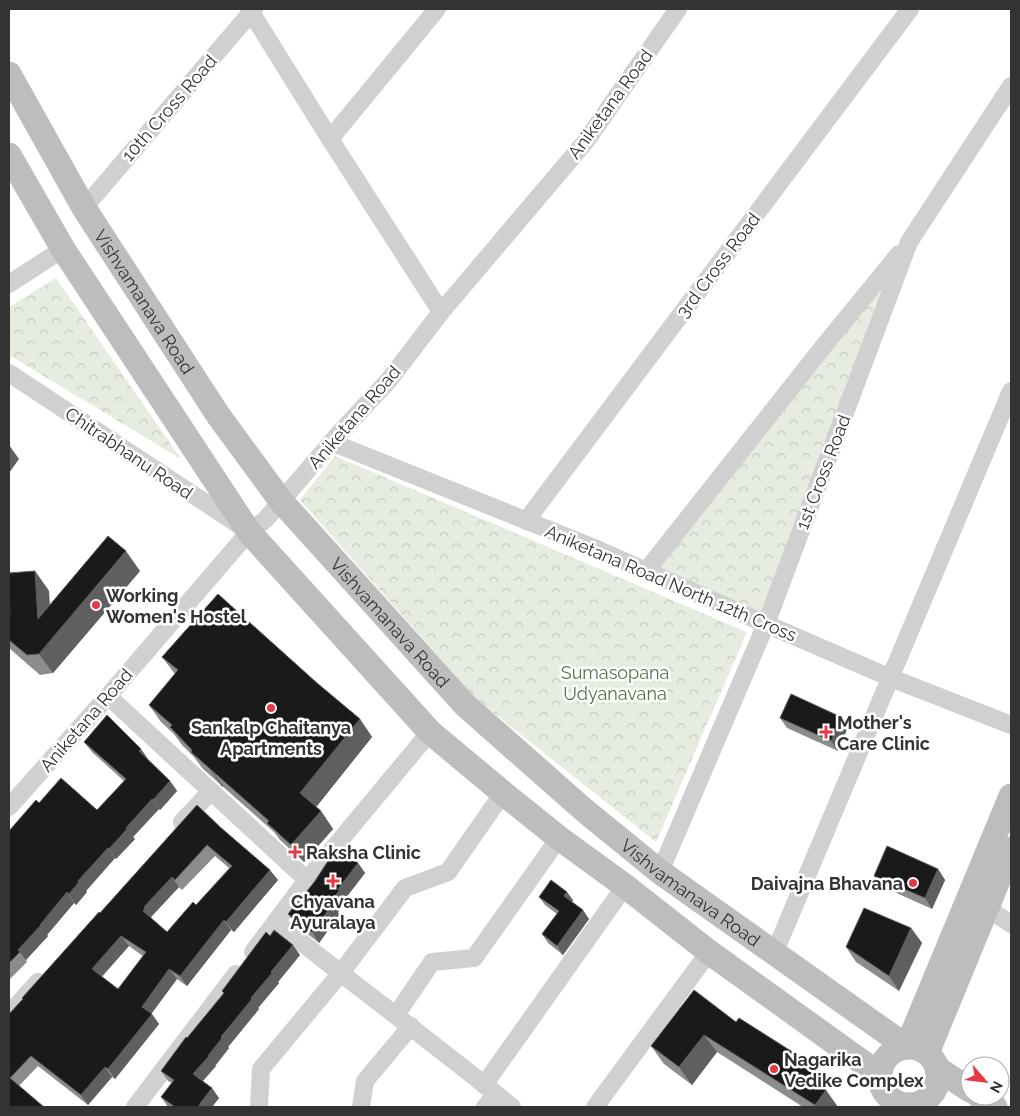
<svg xmlns="http://www.w3.org/2000/svg" width="1020" height="1116" font-family="Raleway,sans-serif">
	<defs>
		<pattern id="forest-crowns" width="20" height="18" patternUnits="userSpaceOnUse" patternTransform="scale(1.25)"><rect width="20" height="18" fill="#e6ecdf"/><path d="M2 6a3 3 0 1 1 6 0M12 15a3 3 0 1 1 6 0" fill="none" stroke="#c6cbc0"/></pattern>
	</defs>
	<rect width="100%" height="100%" fill="#fff"/>
	<!-- forest -->
	<g fill="url(#forest-crowns)">
		<path d="M56,278l125,181 -172,-104v-48z"/>
		<path d="M881,289l-118,325 -106,-46z"/>
		<path d="M335,456l412,176 -91,210 -181,-144 -175,-198z"/>
	</g>
	<g fill="none" stroke-linecap="round" stroke-linejoin="round">
		<!-- street -->
		<g stroke="#d0d0d0" stroke-width="18">
			<path d="M249,9l81,130 111,173"/>
			<path d="M330,139l107,-130"/>
			<path d="M84,208l170,-199"/>
			<path d="M9,284l54,-35"/>
			<path d="M9,373l233,154"/>
			<path d="M331,442l261,105 174,77 125,54 120,47"/>
			<path d="M526,521l384,-512"/>
			<path d="M646,571l177,-224 76,-93"/>
			<path d="M108,696l199,184"/>
			<path d="M9,807l99,-111 141,-164 16,-12 70,-82 54,-58 52,-68 145,-171 92,-132"/>
			<path d="M182,822l29,-31"/>
			<path d="M660,872l106,-248 143,-382 102,-156"/>
			<path d="M987,908l24,16"/>
			<path d="M276,922c78,63 159,122 236,185"/>
			<path d="M253,952l54,-72 123,-148"/>
			<path d="M774,954l237,-563"/>
			<path d="M9,1014l29,-32"/>
			<path d="M396,1015l36,-53 42,-4 85,-120"/>
			<path d="M484,1085l141,-199"/>
			<path d="M135,1107l101,-133"/>
			<path d="M259,1107l2,-38 79,-95 65,-86 43,-16 55,-79"/>
			<path d="M361,1107l4,-26 46,-55"/>
			<path d="M485,1107l11,-13"/>
			<path d="M595,1107l114,-155"/>
		</g>
		<!-- secondary -->
		<g stroke="#bdbdbd" stroke-width="25">
			<path id="s1" d="M9,74l75,134 134,207 63,86 184,204 119,105 76,62 247,175 104,-251"/>
			<path d="M9,155l54,94 186,283 181,200 73,61 56,45 66,48 84,66 171,123"/>
			<circle cx="909" cy="1076" r="29"/>
			<path d="M927,1053l84,-204"/>
			<path d="M938,1069l32,21"/>
			<path d="M979,1096l16,11"/>
		</g>
	</g>
	<!-- wall -->
	<g fill="#8c8c8c" fill-rule="evenodd">
		<path d="M35,571l14,20v14l91,-34 -87,102 -13,2 -31,-27v-36l1,1z"/>
		<path d="M162,657l155,26 43,36 12,18 -56,70 5,4 12,18 -29,33 -24,-22 -6,-8 -71,-63 -9,-12 -12,-12 -8,-11 -13,-12 -12,-17 26,-31z"/>
		<path d="M780,718l68,9 -10,24 -51,-23z"/>
		<path d="M84,742l64,17 22,22 7,10 -17,19 -1,-1 -26,28 2,2 -19,20 -1,-1 -29,33 1,1 -11,13 -2,-2 -27,32 1,1 -22,24 1,2 -18,18v-149l30,-28 58,7 27,-29 -32,-29z"/>
		<path d="M197,805l81,75 -44,52 -3,-2 -44,56 -10,-7 -26,35 8,10 -44,55 -3,-2 -24,28 -50,-39 -19,20 -10,21v-93zM215,856l14,12 -33,37 -29,27 -15,-13 -1,-2 28,-30 3,3zM129,946l14,10 -25,33 -16,-12z"/>
		<path d="M358,863l7,10 -20,26 1,2 -8,11 1,3 -20,28 -24,-19 -7,-10 8,-9z"/>
		<path d="M938,869l7,11 -13,29 -51,-23 -7,-10z"/>
		<path d="M539,897l34,3 -1,2 17,17 -26,36 -15,-12 -6,-9 15,-20 -12,-9z"/>
		<path d="M911,928l11,15 -23,48 -43,-29 -10,-15z"/>
		<path d="M270,936l30,19 -22,27 1,1 -21,25 1,1 -31,38 1,1 -14,18h1l-13,15 16,17 -7,9h-44l-7,-10 11,-14 -4,-2 -7,-10 63,-77 -2,-3z"/>
		<path d="M694,990l144,117h-35l-86,-55 -25,33 -28,-21 -13,-18z"/>
	</g>
	<!-- shaded-wall -->
	<g fill="#5f5f5f">
		<path d="M9,445l10,14 -10,14z"/>
		<path d="M126,551l14,20 -87,102 -14,-19z"/>
		<path d="M35,571l14,20 3,47 -14,-19z"/>
		<path d="M841,717l7,10 -10,24 -7,-10z"/>
		<path d="M360,719l12,18 -59,74 -13,-18z"/>
		<path d="M141,749l7,10 -2,2 -7,-10z"/>
		<path d="M210,768l13,18 -1,1 -12,-18z"/>
		<path d="M170,781l7,10 -17,19 -7,-10z"/>
		<path d="M152,799l7,10 -26,28 2,2 -19,20 -7,-10 17,-21z"/>
		<path d="M321,811l12,18 -29,33 -13,-17z"/>
		<path d="M108,848l7,10 -29,33 1,1 -11,13 -7,-11 9,-13z"/>
		<path d="M358,863l7,10 -20,26 1,2 -8,11 1,3 -20,28 -7,-11 26,-43z"/>
		<path d="M938,869l7,11 -13,29 -7,-11z"/>
		<path d="M270,870l8,10 -44,52 -8,-10z"/>
		<path d="M172,877l7,10 -28,30 1,2 -2,3 -7,-11 1,-4z"/>
		<path d="M67,892l7,11 -27,32 1,1 -22,24 -8,-10z"/>
		<path d="M567,892l6,8 -3,5 -6,-9z"/>
		<path d="M583,910l6,9 -26,36 -6,-9z"/>
		<path d="M224,920l7,10 -44,56 -7,-10z"/>
		<path d="M911,928l11,15 -23,48 -10,-15z"/>
		<path d="M121,936l8,10 -30,33 -7,-10z"/>
		<path d="M293,945l7,10 -22,27 1,1 -21,25 1,1 -31,38 1,1 -14,18h1l-16,18 -7,-10 15,-18 43,-58z"/>
		<path d="M169,969l8,10 -28,38 -7,-10z"/>
		<path d="M152,1014l7,10 -44,55 -7,-10z"/>
		<path d="M704,1035l13,17 -25,33 -13,-18z"/>
		<path d="M105,1067l7,10 -24,28 -7,-10z"/>
		<path d="M212,1088l7,10 -7,9h-11l-2,-2z"/>
		<path d="M826,1090l12,17h-21l-2,-2z"/>
	</g>
	<!-- building -->
	<g fill="#1a1a1a" stroke="#5f5f5f" fill-rule="evenodd">
		<path d="M108,536l18,15 -87,103 -12,1 -18,-15v-28l1,1 -1,-16v-24l26,-2 3,48z"/>
		<path d="M218,594l99,89 43,36 -60,74 21,18 -30,34 -24,-22 2,-2 -78,-69 1,-2 -22,-23 2,-2 -23,-20 29,-35 -16,-13z"/>
		<path d="M791,694l50,23 -10,24 -51,-23z"/>
		<path d="M107,715l34,34 -2,2 31,30 -17,19 -1,-1 -26,29 1,1 -18,20 -1,-1 -30,33 1,1 -10,12 -2,-2 -27,33h1l-23,25 2,2 -11,11v-132l27,-31 3,3 22,-25 36,32 29,-31 -42,-37z"/>
		<path d="M197,805l23,22 50,43 -44,52 -2,-2 -44,56 -11,-7 -27,38 10,7 -44,55 -3,-2 -24,28 -50,-39 -21,22 34,29h-35v-93l14,-15 -1,-1 77,-86 1,1zM207,845l25,21 -36,39 -3,-3 -26,30 -24,-21 2,-3 -1,-1 28,-30 3,3zM121,936l25,16 -28,37 -26,-20z"/>
		<path d="M887,846l51,23 -13,29 -51,-22z"/>
		<path d="M337,847l21,16 -20,26 1,2 -9,12 2,2 -20,27 -24,-18 7,-9h1l19,-24z"/>
		<path d="M551,880l16,12 -3,4 19,14 -26,36 -15,-12 17,-23 -20,-14z"/>
		<path d="M864,908l47,20 -22,48 -43,-29z"/>
		<path d="M274,930l19,15 -22,27 1,1 -21,25 1,1 -31,38 1,1 -14,18h1l-16,18 19,14 -13,17 4,2h-28l-14,-10 13,-17 -13,-9 25,-34 1,1 37,-45 -2,-2 44,-59 4,4z"/>
		<path d="M694,990l42,32 3,-4 63,40 24,32 -11,15 -111,-70 -25,32 -28,-21z"/>
	</g>
	<!-- markers -->
	<g fill="#e63946" stroke="#fff" stroke-width="2">
		<circle cx="96" cy="605" r="5"/>
		<circle cx="271" cy="708" r="5"/>
		<path d="M823.5 724.5h5v5h5v5h-5v5h-5v-5h-5v-5h5z"/>
		<path d="M292.5 844.5h5v5h5v5h-5v5h-5v-5h-5v-5h5z"/>
		<path d="M330.5 873.5h5v5h5v5h-5v5h-5v-5h-5v-5h5z"/>
		<circle cx="913" cy="883" r="5"/>
		<circle cx="774" cy="1069" r="5"/>
	</g>
	<g text-anchor="middle" dominant-baseline="central" stroke-width="5" stroke-linejoin="round" paint-order="stroke">
		<!-- street labels -->
		<g font-size="18" fill="#333" stroke="#fff">
			<text transform="translate(610 104) rotate(-54)">Aniketana Road</text>
			<text transform="translate(169 108) rotate(-49)">10th Cross Road</text>
			<text transform="translate(718 265) rotate(-53)">3rd Cross Road</text>
			<text stroke="none"><textPath href="#s1" startOffset="265">Vishvamanava Road</textPath></text>
			<text transform="translate(354 417) rotate(-49)">Aniketana Road</text>
			<text transform="translate(129 453) rotate(34)">Chitrabhanu Road</text>
			<text transform="translate(823 472) rotate(-69)">1st Cross Road</text>
			<text transform="translate(671 583) rotate(23)">Aniketana Road North 12th Cross</text>
			<text stroke="none"><textPath href="#s1" startOffset="670">Vishvamanava Road</textPath></text>
			<text transform="translate(86 720) rotate(-49)">Aniketana Road</text>
			<text stroke="none"><textPath href="#s1" startOffset="1075">Vishvamanava Road</textPath></text>
		</g>
		<!-- poi labels -->
		<g font-size="18" font-weight="bold" fill="#333" stroke="#fff" text-anchor="start">
			<text x="106" y="595">Working<tspan x="106" dy="21">Women's Hostel</tspan></text>
			<text x="837" y="722">Mother's<tspan x="837" dy="21">Care Clinic</tspan></text>
			<text x="271" y="727" text-anchor="middle">Sankalp Chaitanya<tspan x="271" dy="21">Apartments</tspan></text>
			<text x="306" y="852">Raksha Clinic</text>
			<text x="903" y="883" text-anchor="end">Daivajna Bhavana</text>
			<text x="333" y="901" text-anchor="middle">Chyavana<tspan x="333" dy="21">Ayuralaya</tspan></text>
			<text x="784" y="1059">Nagarika<tspan x="784" dy="21">Vedike Complex</tspan></text>
		</g>
		<!-- park labels -->
		<g font-size="18" fill="#56703f" stroke="#fff">
			<text x="615" y="672">Sumasopana<tspan x="615" dy="21">Udyanavana</tspan></text>
		</g>
	</g>
	<!-- border -->
	<rect width="1020" height="1116" fill="none" stroke="#333333" stroke-width="20"/>
	<!-- north arrow -->
	<g transform="translate(985 1081) rotate(118)"><circle r="24" fill="#ffffff" stroke="#adadad"/>
	<path d="M0-4L9 19L0 12L-9 19Z" fill="#e63946"/>
	<text y="-8" font-size="14" font-weight="bold" text-anchor="middle" fill="#333333">N</text>
	</g>
</svg>
